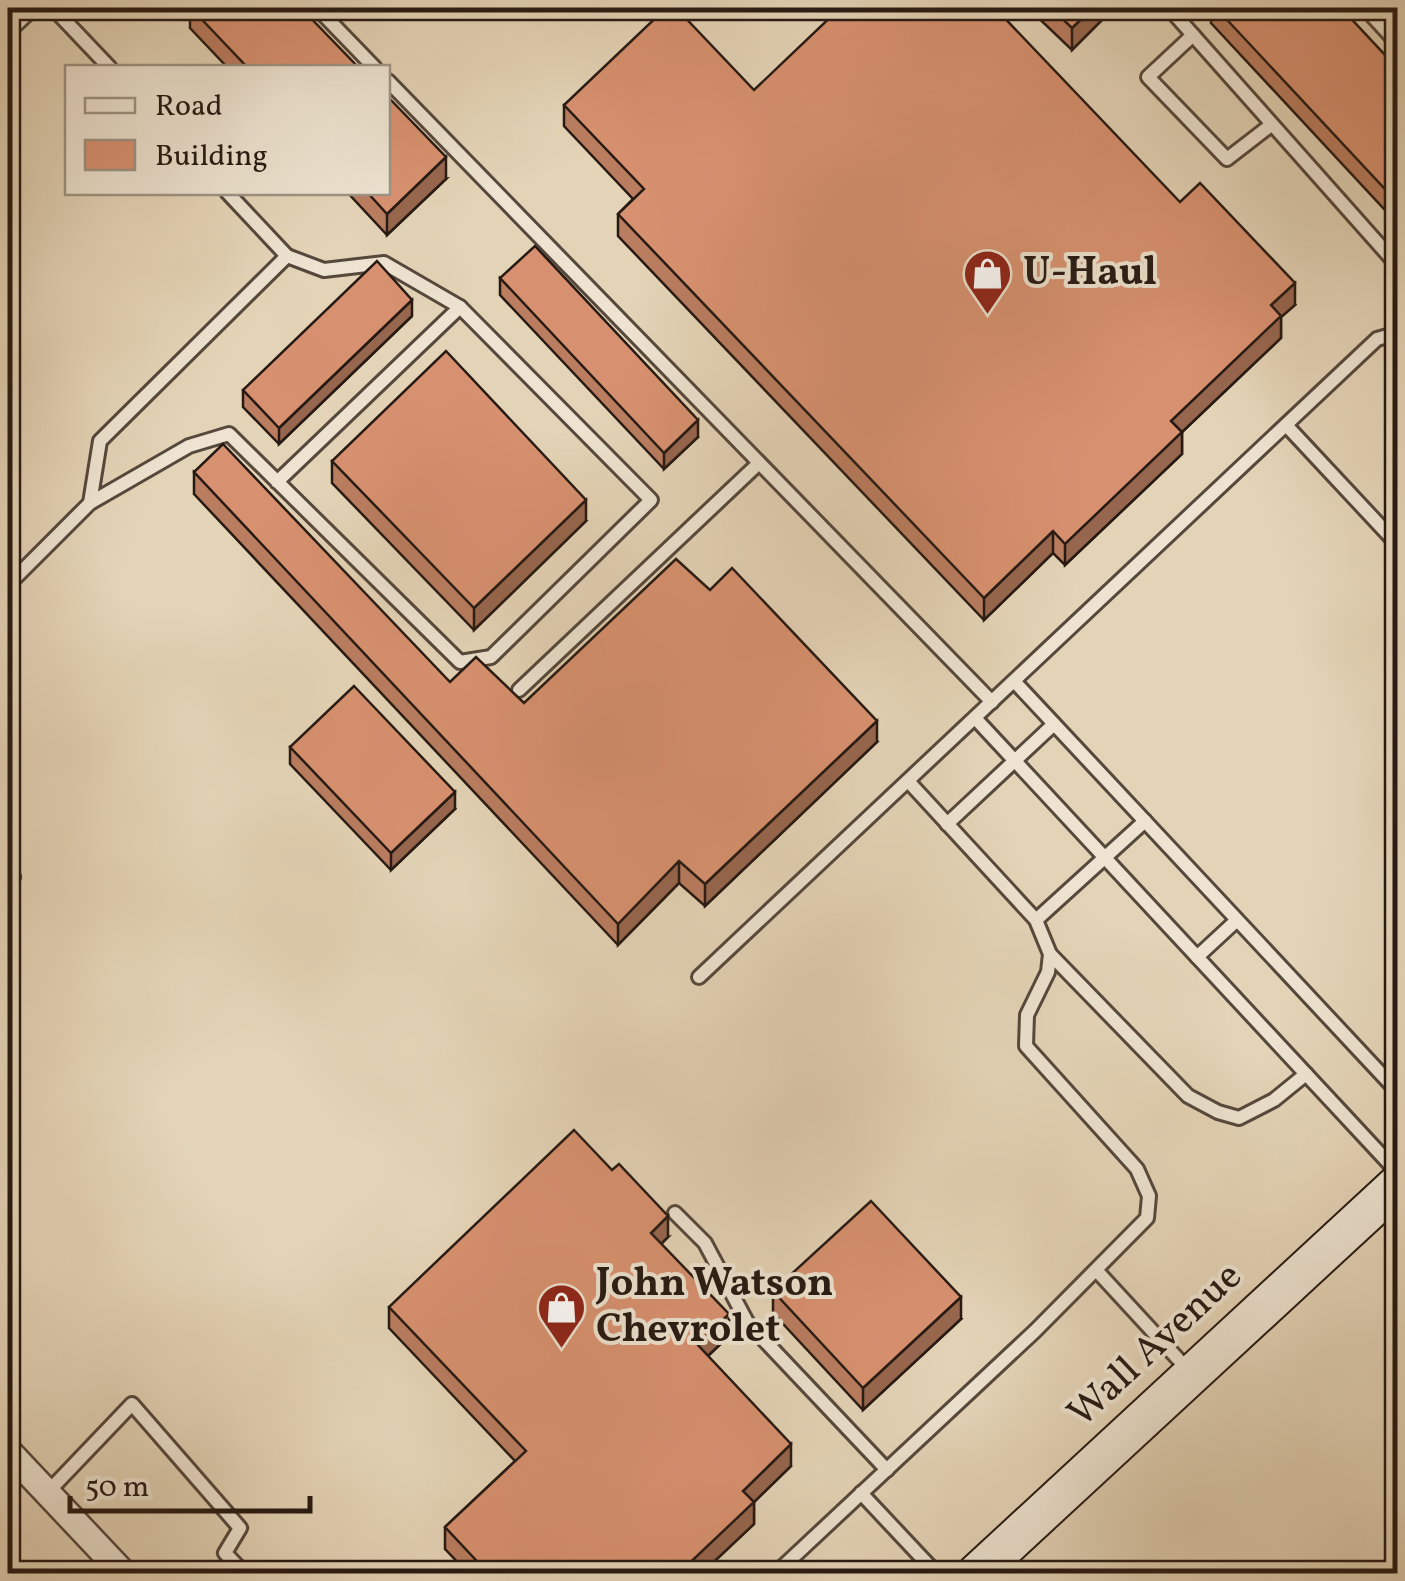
<svg xmlns="http://www.w3.org/2000/svg" width="1405" height="1581" font-family="Vollkorn,serif">
	<rect width="100%" height="100%" fill="#e4d4b7"/>
	<filter id="stains"><feTurbulence type="fractalNoise" baseFrequency=".002" numOctaves="4"/><feColorMatrix values="0 0 0 0 .2 0 0 0 0 .09 0 0 0 0 .02 0 0 0 .5 -.17"/></filter>
	<radialGradient id="worn" r=".72"><stop offset=".6" stop-color="#630" stop-opacity="0"/><stop offset="1" stop-color="#630" stop-opacity=".3"/></radialGradient>
	<g fill="none" stroke-linecap="round" stroke-linejoin="round">
		<defs>
			<g id="service">
				<path d="M53,8l57,60"/>
				<path d="M323,8l-3,3 55,57"/>
				<path d="M1169,8l229,258"/>
				<path d="M1365,8l33,36"/>
				<path d="M8,32l26,-24"/>
				<path d="M1193,35l-45,42 79,82 44,-34"/>
				<path d="M388,81l604,621"/>
				<path d="M287,256l37,14 60,-7 76,44"/>
				<path d="M1286,425l112,120"/>
				<path d="M90,503l10,-62 187,-185 -60,-64"/>
				<path d="M8,585l82,-82 99,-57 40,-12 231,228 31,-5 160,-157 -191,-193 -183,175"/>
				<path d="M1014,681l384,411"/>
				<path d="M519,690l240,-227"/>
				<path d="M975,718l423,455"/>
				<path d="M947,824l107,-100"/>
				<path d="M8,871l5,6 -5,7"/>
				<path d="M1036,920l109,-99"/>
				<path d="M1050,954l138,142 30,16 21,6 35,-18 32,-26"/>
				<path d="M1197,957l40,-37"/>
				<path d="M699,977l678,-638 21,-6"/>
				<path d="M675,1213l30,30 42,79 140,148"/>
				<path d="M1097,1271l93,101"/>
				<path d="M47,1493l85,-89 108,124 -15,25 20,21"/>
				<path d="M861,1493l76,81"/>
				<path d="M775,1574l260,-243 112,-113 2,-22 -12,-27 -111,-123 1,-31 21,-43 2,-18 -14,-34 -128,-139"/>
			</g>
			<path id="minor" d="M8,1451l116,123"/>
			<path id="secondary" d="M976,1574l422,-390"/>
		</defs>
		<!-- service casing -->
		<use href="#service" stroke="#56483c" stroke-width="18"/>
		<!-- minor casing -->
		<use href="#minor" stroke="#56483c" stroke-width="30"/>
		<!-- secondary casing -->
		<use href="#secondary" stroke="#271a13" stroke-width="42"/>
		<!-- service -->
		<use href="#service" stroke="#ede3d0" stroke-width="12"/>
		<!-- minor -->
		<use href="#minor" stroke="#ede3d0" stroke-width="25"/>
		<!-- secondary -->
		<use href="#secondary" stroke="#ede3d0" stroke-width="38"/>
	</g>
	<!-- wall -->
	<g fill="#ba7d60" stroke="#271a13" stroke-width="2.5">
		<path d="M190,8l169,60h-131l-38,-40z"/>
		<path d="M1028,8h86l-42,42z"/>
		<path d="M1211,8h130l57,61v155l-187,-201z"/>
		<path d="M754,90l541,215 -14,12v21l-99,94v22l-117,111 -12,-12 -69,67 -366,-384v-22l15,-15 -69,-73v-21z"/>
		<path d="M446,179l-59,56 -40,-43h41z"/>
		<path d="M500,278l198,159 -34,32 -164,-174z"/>
		<path d="M412,316l-133,128 -36,-37v-17z"/>
		<path d="M332,461l254,60 -112,109 -142,-147z"/>
		<path d="M194,472l256,210 74,21 353,39 -172,164 -26,-23 -61,62 -424,-451z"/>
		<path d="M290,747l165,62 -64,61 -101,-106z"/>
		<path d="M668,1237l-7,7 68,92 -21,20 83,110 -37,36v22l-53,50h-232l-24,-25v-22l70,-66 -126,-133v-21z"/>
		<path d="M773,1291l188,28 -98,91 -90,-97z"/>
	</g>
	<!-- shaded-wall -->
	<g fill="#97664e" stroke="#271a13" stroke-width="2.5">
		<path d="M1093,8h21l-42,42v-22z"/>
		<path d="M446,157v22l-59,56v-21z"/>
		<path d="M1295,283v22l-14,12v21l-99,94v22l-117,111v-21l206,-239z"/>
		<path d="M412,300v16l-133,128v-16z"/>
		<path d="M698,420v17l-34,32v-16z"/>
		<path d="M586,500v21l-112,109v-22z"/>
		<path d="M1053,531v22l-69,67v-22z"/>
		<path d="M877,721v21l-172,164v-22z"/>
		<path d="M455,792v17l-64,61v-17z"/>
		<path d="M679,861v22l-61,62v-21z"/>
		<path d="M668,1216v21l-17,17v-21z"/>
		<path d="M961,1297v22l-98,91v-22z"/>
		<path d="M729,1314v22l-32,30v-22z"/>
		<path d="M791,1444v22l-37,36v22l-53,50h-23l65,-83z"/>
	</g>
	<!-- building -->
	<g fill="#d89170" stroke="#271a13" stroke-width="2.5">
		<path d="M191,8h110l58,60h-111z"/>
		<path d="M666,8h10l78,82 86,-82h155l185,194 20,-19 95,100 -24,22 10,11 -110,105 11,11 -117,112 -12,-13 -69,67 -366,-384 26,-25 -80,-84z"/>
		<path d="M1051,8h42l-21,20z"/>
		<path d="M1216,8h125l57,61v134z"/>
		<path d="M388,97l58,60 -59,57 -20,-22h21z"/>
		<path d="M535,246l163,174 -34,33 -164,-175z"/>
		<path d="M377,261l35,39 -133,128 -36,-38z"/>
		<path d="M446,351l140,149 -112,108 -142,-147z"/>
		<path d="M223,444l227,238 26,-25 48,46 152,-144 34,31 22,-22 145,153 -172,163 -26,-23 -61,63 -424,-452z"/>
		<path d="M354,686l101,106 -64,61 -101,-106z"/>
		<path d="M574,1130l38,40 7,-6 49,52 -17,17 78,81 -32,30 94,100 -48,47 11,11 -76,72h-114l-8,-8 -8,8h-59l-44,-47 81,-76 -137,-144z"/>
		<path d="M871,1201l90,96 -98,91 -90,-97z"/>
	</g>
	<!-- icons -->
	<defs>
		<symbol id="shop-pin" viewBox="-11 -11 22 30"><path d="M0 17L-7.5 6A9.5 9.5 0 1 1 7.5 6Z" fill="#8f2418" stroke="#ede3d0"/><path d="M-5-2.5h2.3a2.7 3.5 0 0 1 5.4 0H5L5.5 6h-11ZM-1.5-2.5h3a1.5 2.3 0 0 0-3 0Z" fill="#fff"/></symbol>
	</defs>
	<g fill-rule="evenodd">
		<use href="#shop-pin" x="960" y="246" width="55" height="75"/>
		<use href="#shop-pin" x="534" y="1280" width="55" height="75"/>
	</g>
	<g text-anchor="middle" dominant-baseline="central" stroke-width="8" stroke-linejoin="round" paint-order="stroke">
		<!-- poi labels -->
		<g font-size="40" font-weight="bold" fill="#271a13" stroke="#ede3d0" text-anchor="start">
			<text x="1023" y="274">U-Haul</text>
			<text x="596" y="1285">John Watson<tspan x="596" dy="46">Chevrolet</tspan></text>
		</g>
		<!-- street labels -->
		<g font-size="40" fill="#271a13" stroke="#ede3d0">
			<text transform="translate(1156 1346) rotate(-43)">Wall Avenue</text>
		</g>
	</g>
	<!-- margin -->
	<rect width="1405" height="1581" fill="none" stroke="#e4d4b7" stroke-width="40"/>
	<rect x="10" y="10" width="1385" height="1561" fill="none" stroke="#271a13" stroke-width="5"/>
	<rect x="20" y="20" width="1365" height="1541" fill="none" stroke="#271a13" stroke-width="2.5"/>
	<!-- legend -->
	<rect x="65" y="65" width="325" height="130" fill="#ede3d0" stroke="#9e9384" stroke-width="2.5"/>
	<rect x="85" y="98" width="50" height="15" fill="#ede3d0" stroke="#9e9384" stroke-width="2.5"/>
	<text x="155" y="115" font-size="30" fill="#271a13">Road</text>
	<rect x="85" y="140" width="50" height="30" fill="#d89170" stroke="#9e9384" stroke-width="2.5"/>
	<text x="155" y="165" font-size="30" fill="#271a13">Building</text>
	<!-- scale -->
	<path d="M70 1496v15h240v-15" fill="none" stroke="#271a13" stroke-width="5"/>
	<text x="85" y="1496" font-size="30" fill="#271a13" stroke="#ede3d0" stroke-width="8" paint-order="stroke">50 m</text>
	<rect width="100%" height="100%" filter="url(#stains)"/>
	<rect width="100%" height="100%" fill="url(#worn)"/>
</svg>
